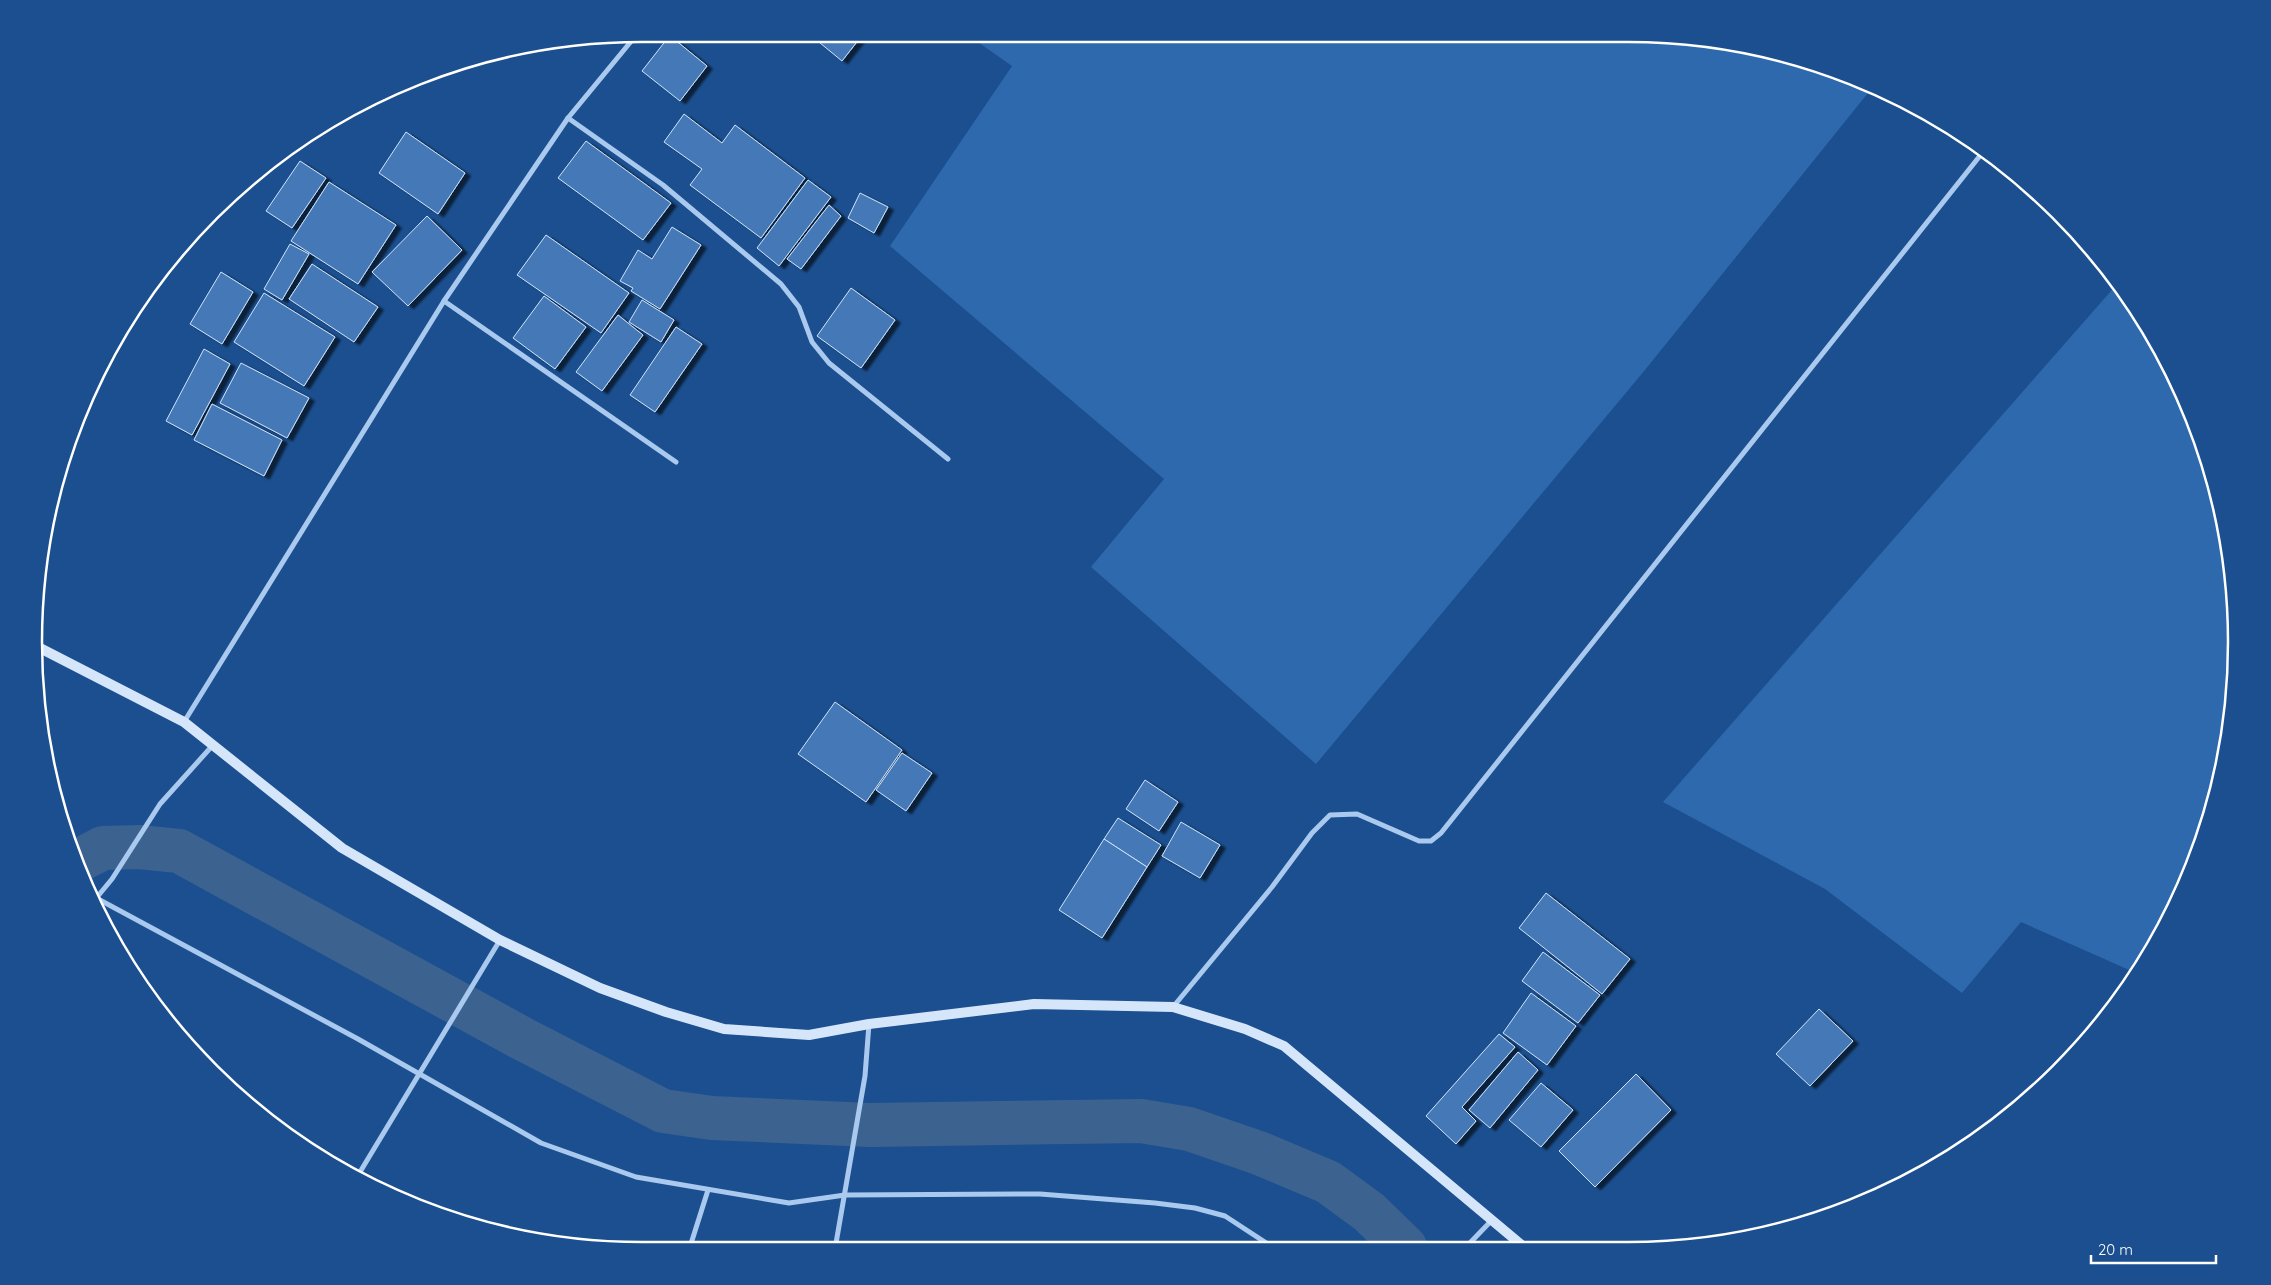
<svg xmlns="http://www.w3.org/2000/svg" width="2271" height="1285" font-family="Quicksand,sans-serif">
	<defs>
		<filter id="shadow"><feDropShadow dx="5.5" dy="3" stdDeviation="1" flood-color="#0009"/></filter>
	</defs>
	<rect width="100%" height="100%" fill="#1b4f8f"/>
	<!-- green -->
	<g fill="#2e69ad">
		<path d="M1668,35l156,31 48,22 -227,282 -329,394 -225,-197 73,-88 -274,-233 122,-180 -40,-28z"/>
		<path d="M2118,283l57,91 42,111 19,118 -4,119 -27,116 -49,109 -20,26 -115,-51 -59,71 -137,-104 -162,-87z"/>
	</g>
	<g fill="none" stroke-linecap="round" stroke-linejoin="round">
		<!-- canal -->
		<path stroke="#3c6290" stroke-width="44" d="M76,862l27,-14 36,-1 40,4 344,188 140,72 49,7 158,7 271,-4 48,8 70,24 69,29 41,30 36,35"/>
	</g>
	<!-- building -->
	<g fill="#4478b7" stroke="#cfe3fa" filter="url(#shadow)">
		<path d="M814,38h46l-18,23z"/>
		<path d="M667,39h7l33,27 -27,35 -38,-30z"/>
		<path d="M684,114l38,29 13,-18 70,53 -44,60 -71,-53 12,-16 -38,-27z"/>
		<path d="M406,132l59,41 -27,41 -59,-41z"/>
		<path d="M586,141l85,62 -28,37 -85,-62z"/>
		<path d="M300,161l26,17 -34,50 -26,-17z"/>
		<path d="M808,180l23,17 -52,69 -22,-18z"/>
		<path d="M329,182l67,43 -38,59 -67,-43z"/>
		<path d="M860,193l28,14 -14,26 -26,-15z"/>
		<path d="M829,205l12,11 -40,53 -14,-10z"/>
		<path d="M427,216l35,34 -54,56 -36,-34z"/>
		<path d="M672,227l29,18 -41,64 -29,-18 2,-3 -13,-7 18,-31 14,9z"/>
		<path d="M546,235l83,58 -28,40 -84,-58z"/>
		<path d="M290,244l19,10 -27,46 -18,-11z"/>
		<path d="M312,264l66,43 -24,35 -65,-43z"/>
		<path d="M221,272l32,20 -31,52 -32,-20z"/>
		<path d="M851,288l44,32 -34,48 -44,-32z"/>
		<path d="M264,293l71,44 -31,49 -70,-44z"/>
		<path d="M544,296l42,31 -31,42 -42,-31z"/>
		<path d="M642,300l32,20 -13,22 -32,-20z"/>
		<path d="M618,315l25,20 -41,56 -26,-19z"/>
		<path d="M676,327l26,17 -47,68 -25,-17z"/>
		<path d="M204,349l26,15 -38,71 -26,-14z"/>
		<path d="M241,363l68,35 -22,40 -67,-35z"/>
		<path d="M212,404l70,36 -18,36 -70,-36z"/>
		<path d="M835,702l67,48 -36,52 -68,-48z"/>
		<path d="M902,753l30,20 -26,38 -30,-21z"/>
		<path d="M1145,780l33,22 -19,29 -33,-22z"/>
		<path d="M1118,818l43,27 -14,22 -43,-28z"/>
		<path d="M1181,822l39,23 -20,33 -38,-22z"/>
		<path d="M1104,839l43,28 -45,71 -43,-28z"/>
		<path d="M1546,893l84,66 -28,35 -83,-66z"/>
		<path d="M1543,952l57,43 -22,28 -56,-42z"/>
		<path d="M1531,993l45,33 -29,39 -44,-32z"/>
		<path d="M1819,1009l34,32 -43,45 -34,-32z"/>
		<path d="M1499,1034l16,13 -53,60 14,14 -20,23 -30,-28z"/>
		<path d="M1518,1052l20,18 -48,58 -21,-18z"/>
		<path d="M1636,1074l35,36 -76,77 -36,-36z"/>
		<path d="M1541,1083l32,27 -32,37 -32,-27z"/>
	</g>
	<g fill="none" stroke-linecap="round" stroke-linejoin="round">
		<!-- street -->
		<g stroke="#a9c9ee" stroke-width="5">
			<path d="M568,118l95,67 118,99 18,23 13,35 17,21 119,96"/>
			<path d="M444,301l232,161"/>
			<path d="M184,722l260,-421 124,-183 65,-79"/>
			<path d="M98,899l260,140 183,104 95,34 153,26 56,-8 195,-1 115,9 40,5 30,8 49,32"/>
			<path d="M93,902l19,-23 48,-75 53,-59"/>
			<path d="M1173,1007l99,-120 40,-54 18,-18 27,-1 62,27h12l10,-8 542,-681"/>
			<path d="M357,1177l143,-237"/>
			<path d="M1466,1247l26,-27"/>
			<path d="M835,1249l30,-173 4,-52"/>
			<path d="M689,1250l19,-60"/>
		</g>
		<!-- secondary -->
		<path stroke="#d6e6fa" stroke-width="10" d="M36,646l148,76 158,126 158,92 100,48 66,24 58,17 85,6 60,-11 165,-20 139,3 72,22 39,17 240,201"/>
	</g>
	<!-- crop -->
	<path d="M0 0H2271V1285H0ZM642 42H1628A600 600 0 0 1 2228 642V642A600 600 0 0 1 1628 1242H642A600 600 0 0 1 42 642V642A600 600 0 0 1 642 42Z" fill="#1b4f8f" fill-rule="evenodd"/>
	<path fill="none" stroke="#fff" stroke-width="2.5" d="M642 42H1628A600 600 0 0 1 2228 642V642A600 600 0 0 1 1628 1242H642A600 600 0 0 1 42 642V642A600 600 0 0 1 642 42Z"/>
	<!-- scale -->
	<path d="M2091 1255v8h125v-8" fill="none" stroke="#ffffff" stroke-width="2.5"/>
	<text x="2098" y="1255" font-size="15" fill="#ffffff" stroke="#1b4f8f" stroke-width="4" paint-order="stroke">20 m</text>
</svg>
